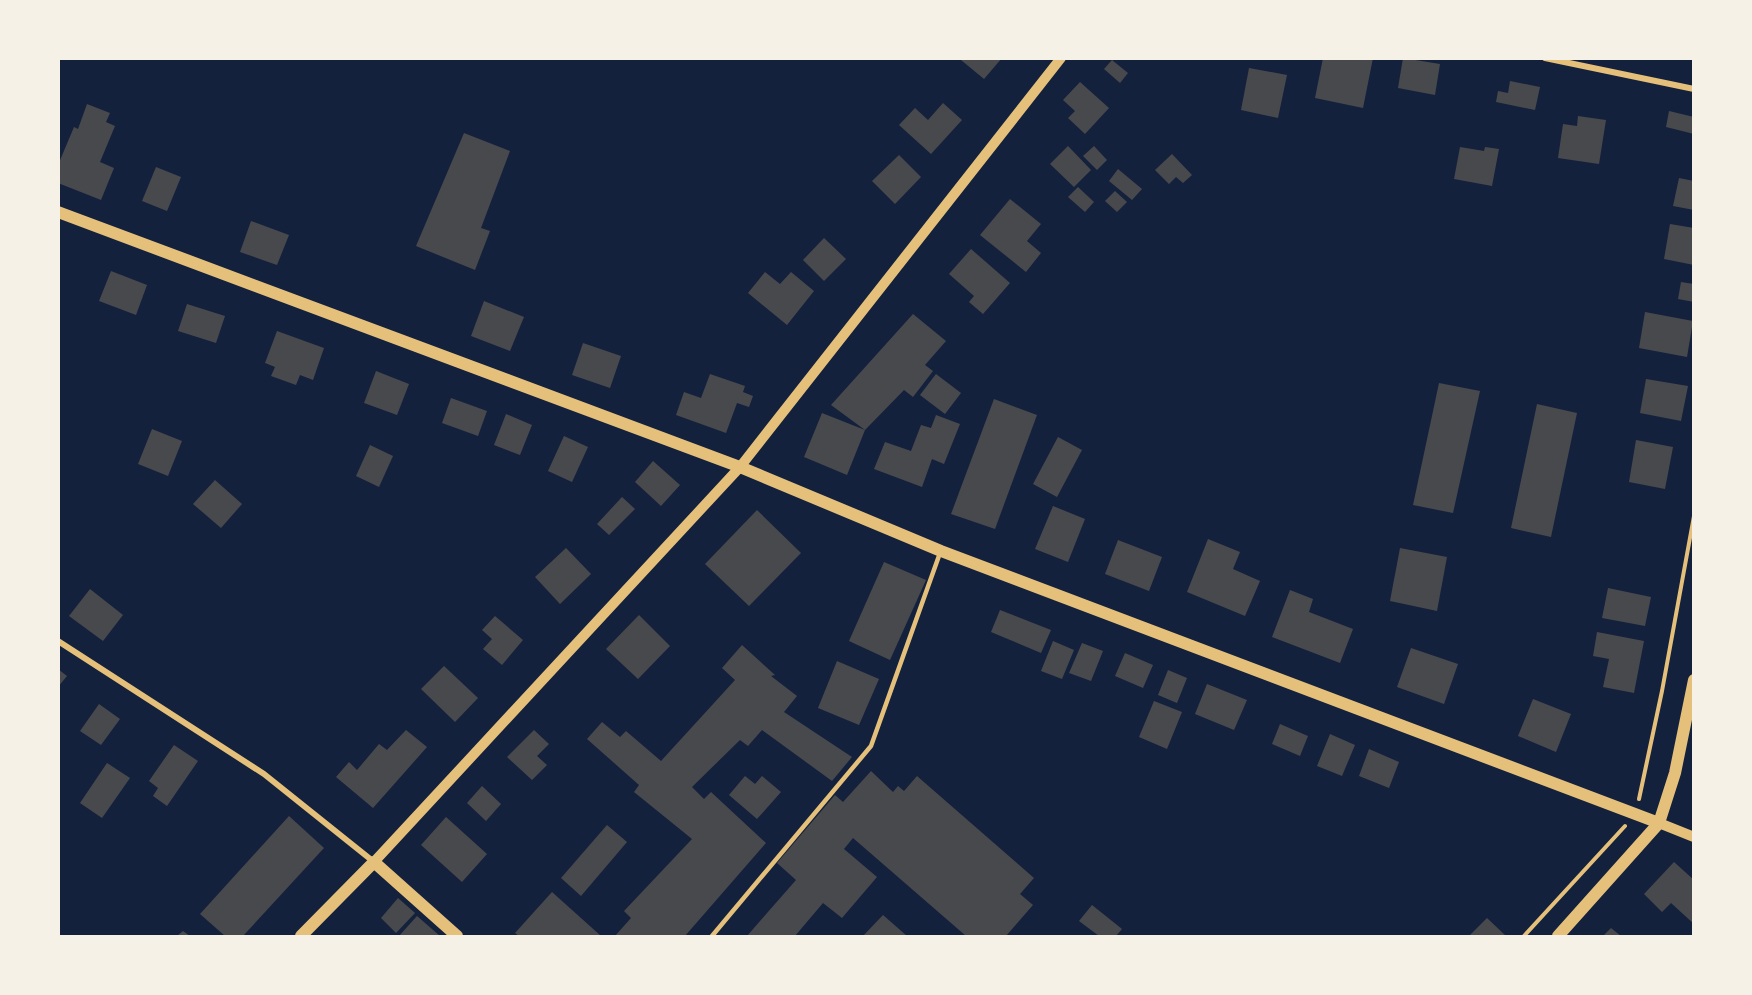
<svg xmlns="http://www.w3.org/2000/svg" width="1752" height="995" font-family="Montserrat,sans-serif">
	<rect width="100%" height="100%" fill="#14213d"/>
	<!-- building -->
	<g fill="#48494c">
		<path d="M963,58h39l-18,21 -23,-19z"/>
		<path d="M1323,58h50l-10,50 -48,-10z"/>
		<path d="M1403,58l37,6 -5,31 -37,-7z"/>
		<path d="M1112,60l16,13 -8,10 -16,-14z"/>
		<path d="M1249,68l38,7 -9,43 -37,-8z"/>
		<path d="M1510,81l30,6 -5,23 -39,-8 2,-11 10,2z"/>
		<path d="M1080,82l29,26 -24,26 -17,-16 7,-7 -12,-11z"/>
		<path d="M943,103l19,17 -31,34 -32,-29 16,-17 13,12z"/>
		<path d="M87,104l23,9 -4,9 9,4 -15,36 14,6 -13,32 -43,-17v-18l16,-38 4,2z"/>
		<path d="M1669,111l25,6v17l-28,-7z"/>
		<path d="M1578,116l28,4 -7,44 -41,-6 5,-34 14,2z"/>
		<path d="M464,133l46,18 -29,77 9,3 -15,39 -59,-24z"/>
		<path d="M1068,146l23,24 -17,17 -24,-23z"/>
		<path d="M1094,146l13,14 -10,10 -14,-14z"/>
		<path d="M1460,147l24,4 1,-4 14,2 -7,37 -38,-7z"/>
		<path d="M1172,154l20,21 -9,8 -7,-6 -7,7 -14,-14z"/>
		<path d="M899,155l22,22 -26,27 -23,-23z"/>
		<path d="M156,167l25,10 -14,34 -25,-10z"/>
		<path d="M1118,169l24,20 -10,11 -23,-19z"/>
		<path d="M1679,178l15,3v29l-21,-4z"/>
		<path d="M1078,187l16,15 -9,10 -17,-15z"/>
		<path d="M1115,191l12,11 -10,10 -12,-11z"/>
		<path d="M1010,199l31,25 -14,17 14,12 -15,19 -46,-37z"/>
		<path d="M251,221l38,14 -12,30 -37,-13z"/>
		<path d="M1670,224l24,4v37l-30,-6z"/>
		<path d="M824,238l22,21 -22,22 -21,-21z"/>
		<path d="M971,249l39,34 -27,31 -14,-12 5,-6 -25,-22z"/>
		<path d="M111,271l36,14 -11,30 -37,-14z"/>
		<path d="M765,272l15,12 11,-12 23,19 -27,34 -39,-32z"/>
		<path d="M1681,282l13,2v18l-16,-3z"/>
		<path d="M484,301l40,16 -14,34 -39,-15z"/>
		<path d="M187,304l38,12 -9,27 -38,-12z"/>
		<path d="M1645,312l48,9 -6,36 -48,-9z"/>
		<path d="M913,314l33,27 -21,24 8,6 -20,26 -9,-7 -39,40 -18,45 -43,-18 18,-44 43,17 -34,-25z"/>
		<path d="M277,331l47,17 -11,32 -13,-5 -4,10 -25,-9 4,-9 -10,-4z"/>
		<path d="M583,343l38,13 -11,32 -38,-13z"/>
		<path d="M376,371l33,13 -12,31 -33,-12z"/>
		<path d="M710,374l35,12 -2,6 10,4 -4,11 -12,-4 -11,30 -50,-18 8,-23 17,6z"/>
		<path d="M936,374l25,19 -16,21 -25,-19z"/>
		<path d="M1646,379l42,7 -7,35 -41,-8z"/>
		<path d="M1439,383l41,8 -27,122 -40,-8z"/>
		<path d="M451,398l36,13 -9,25 -36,-13z"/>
		<path d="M994,399l43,16 -42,114 -44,-15z"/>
		<path d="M1537,404l40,9 -26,124 -40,-9z"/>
		<path d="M506,414l26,11 -12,30 -26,-10z"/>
		<path d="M936,415l24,9 -16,40 -12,-5 -10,28 -48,-18 11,-27 26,9 10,-26 10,3z"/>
		<path d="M152,429l30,12 -14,35 -30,-12z"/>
		<path d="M564,436l24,11 -16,35 -24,-11z"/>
		<path d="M1058,437l24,13 -25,47 -24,-13z"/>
		<path d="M1636,440l37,7 -8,42 -36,-7z"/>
		<path d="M370,445l23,11 -14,31 -23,-11z"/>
		<path d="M653,461l27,24 -19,21 -26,-24z"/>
		<path d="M215,480l27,24 -21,24 -28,-24z"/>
		<path d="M622,497l13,12 -26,26 -12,-11z"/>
		<path d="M1053,506l32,13 -17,43 -33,-13z"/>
		<path d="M757,510l44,43 -52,53 -44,-42z"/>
		<path d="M1208,539l32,13 -7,17 27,12 -15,35 -58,-24z"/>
		<path d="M1118,540l44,17 -13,34 -44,-17z"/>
		<path d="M566,548l25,26 -31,30 -25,-27z"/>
		<path d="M1400,548l47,9 -10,54 -47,-10z"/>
		<path d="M884,562l42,18 -36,80 -41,-19z"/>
		<path d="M1608,588l43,9 -6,29 -43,-8z"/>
		<path d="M90,589l33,26 -20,26 -34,-25z"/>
		<path d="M1290,590l23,9 -4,13 44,17 -13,34 -68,-26z"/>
		<path d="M1000,610l51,20 -10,23 -50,-21z"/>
		<path d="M639,615l31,31 -32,33 -32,-30z"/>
		<path d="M495,616l28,24 -21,25 -19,-16 9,-10 -10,-9z"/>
		<path d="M1597,632l47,9 -10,52 -31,-6 6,-28 -16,-3z"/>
		<path d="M1053,641l21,9 -12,29 -21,-8z"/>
		<path d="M1082,643l21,8 -12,30 -22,-8z"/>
		<path d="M742,645l33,30 -4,1 26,20 -13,16 68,45 -20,24 -70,-51 -14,16 -8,-6 -48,47 12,12 7,-7 55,51 -81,93h-70l16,-18 -7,-7 68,-72 -58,-47 5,-7 -52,-46 15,-17 18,15 6,-6 35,30 74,-81 -13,-12z"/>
		<path d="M1411,648l47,16 -14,40 -47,-17z"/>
		<path d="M1125,653l28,12 -10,23 -28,-12z"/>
		<path d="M837,661l42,18 -20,46 -41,-17z"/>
		<path d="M444,666l34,32 -23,24 -34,-33z"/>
		<path d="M58,669l9,7 -9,11z"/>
		<path d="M1168,670l19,8 -10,25 -19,-8z"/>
		<path d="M1207,684l40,16 -13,30 -39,-16z"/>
		<path d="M1533,699l38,15 -15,38 -38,-16z"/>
		<path d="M1154,701l28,11 -15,37 -28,-12z"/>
		<path d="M99,704l21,15 -19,26 -21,-14z"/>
		<path d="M1280,724l28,12 -8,20 -28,-12z"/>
		<path d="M406,730l21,17 -54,61 -37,-31 13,-15 8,8 22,-26 8,6z"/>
		<path d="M534,730l15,14 -12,12 10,9 -15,15 -25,-23z"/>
		<path d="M1330,734l25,11 -13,31 -25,-10z"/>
		<path d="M174,745l24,16 -31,45 -14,-10 5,-8 -9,-7z"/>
		<path d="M1369,749l30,13 -10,26 -30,-12z"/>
		<path d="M107,763l23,15 -28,40 -22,-15z"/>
		<path d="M871,771l22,21 5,-6 6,5 13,-15 117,102 -14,16 13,11 -27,31h-40l-113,-98 -9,11 33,28 -35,41 -19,-15 -28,33h-48l49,-56 -19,-17 58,-68 8,7z"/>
		<path d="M745,776l10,8 7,-8 19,16 -24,27 -28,-24z"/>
		<path d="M482,786l19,18 -15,17 -19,-18z"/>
		<path d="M289,816l35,32 -81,88h-18l-25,-22z"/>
		<path d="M446,817l41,37 -25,28 -41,-37z"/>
		<path d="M607,825l20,17 -46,54 -20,-18z"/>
		<path d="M1674,862l20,18v44l-23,-21 -9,9 -18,-18z"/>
		<path d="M552,892l49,44h-82l-4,-3z"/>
		<path d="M398,898l17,15 -19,20 -15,-15z"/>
		<path d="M1092,905l30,24 -6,7h-17l-20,-15z"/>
		<path d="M883,915l24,21h-44z"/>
		<path d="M417,916l23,20h-41z"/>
		<path d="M1487,918l19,18h-37z"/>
		<path d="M1611,928l10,8h-18z"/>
		<path d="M183,931l7,5h-13z"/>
	</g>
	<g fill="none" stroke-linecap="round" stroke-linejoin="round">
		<!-- path -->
		<g stroke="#e5c07b" stroke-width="4">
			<path d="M1639,799l23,-108 32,-175"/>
			<path d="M1524,936l101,-110"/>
		</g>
		<!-- service -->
		<path stroke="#e5c07b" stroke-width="4.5" d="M712,936l159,-190 69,-193"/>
		<!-- minor -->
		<g stroke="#e5c07b" stroke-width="6">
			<path d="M1545,58l149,31"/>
			<path d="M58,641l206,133 110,88"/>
		</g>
		<!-- tertiary -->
		<g stroke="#e5c07b" stroke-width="10">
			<path d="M1659,823l35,14"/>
			<path d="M374,862l366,-395 321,-409"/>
		</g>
		<!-- secondary -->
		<g stroke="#e5c07b" stroke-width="12">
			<path d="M58,212l682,255 201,84 718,272"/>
			<path d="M301,936l73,-74 83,74"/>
			<path d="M1558,936l101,-113 16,-50 19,-93"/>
		</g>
	</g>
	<!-- border -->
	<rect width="1752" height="995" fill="none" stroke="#f6f1e7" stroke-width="120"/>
</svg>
